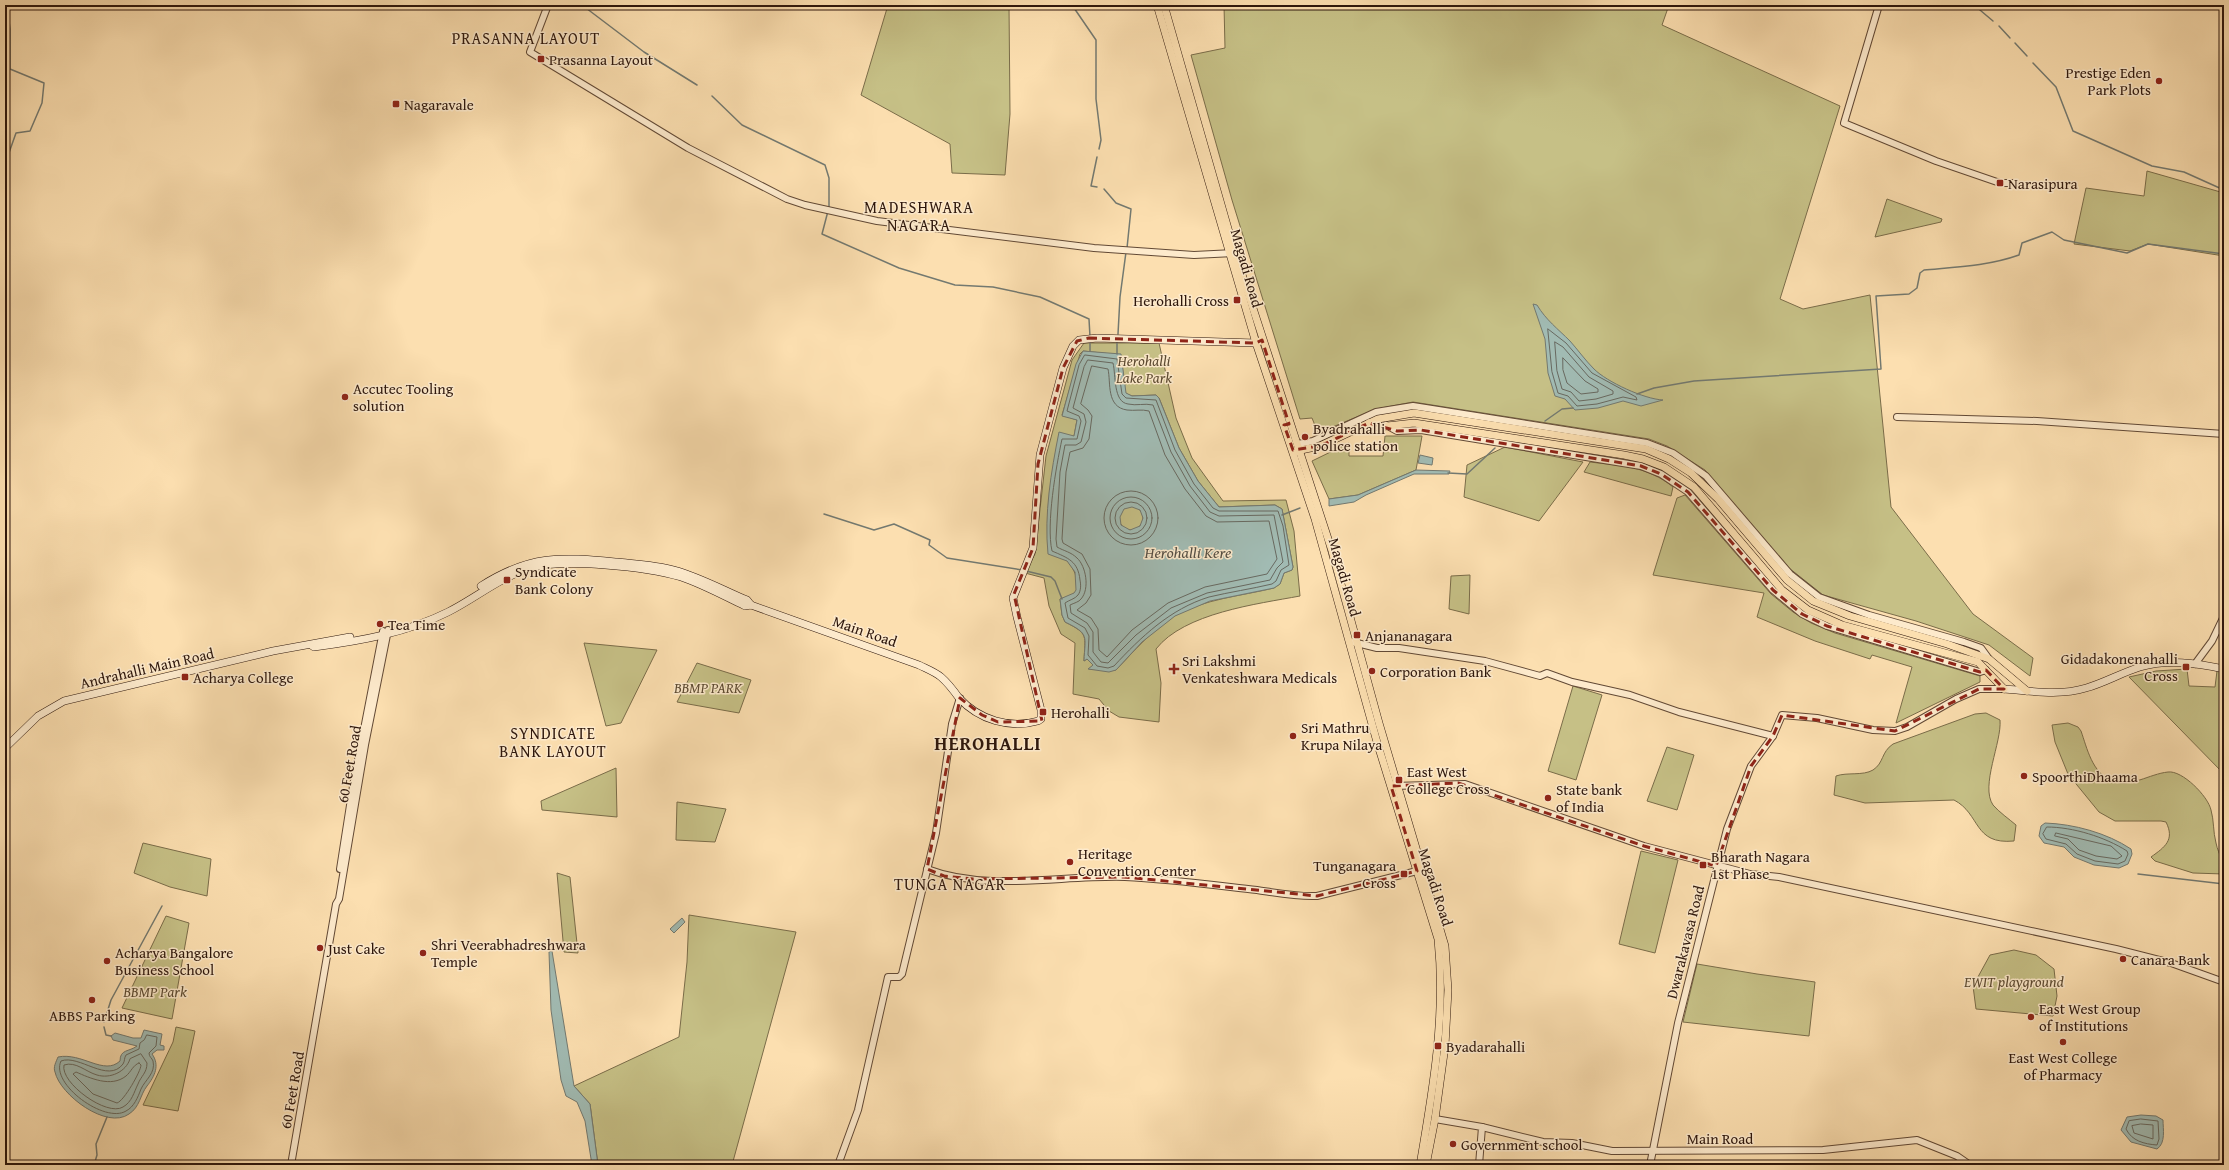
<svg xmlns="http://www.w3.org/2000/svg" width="2229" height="1170" font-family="'Gentium Book Plus',serif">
	<rect width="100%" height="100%" fill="#fcdfb0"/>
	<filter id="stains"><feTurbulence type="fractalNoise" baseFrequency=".005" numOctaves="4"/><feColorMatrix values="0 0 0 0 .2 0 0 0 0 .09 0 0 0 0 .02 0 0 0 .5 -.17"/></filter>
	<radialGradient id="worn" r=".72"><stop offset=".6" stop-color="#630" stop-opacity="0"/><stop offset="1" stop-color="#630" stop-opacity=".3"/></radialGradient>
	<!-- green -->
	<g fill="#c6c086" stroke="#7a6c49" fill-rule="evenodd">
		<path d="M888,5h121l1,109 -5,61 -53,-2 -2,-29 -89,-49z"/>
		<path d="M1224,5h445l-7,20 178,81 -60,193 23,10 67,-14 21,212 82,107 60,44 -3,18 -41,-31 -73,-24 -93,-26 -34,-27 -84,-98 -38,-24 -18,-7 -236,-37 -37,7 -58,24 -6,-15 -12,1 -68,-219 -41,-145 34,-7z"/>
		<path d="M2147,171l77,22v63l-76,-12 -18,7 -56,-7 12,-56 58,8z"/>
		<path d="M1887,199l55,20 -1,3 -66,15z"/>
		<path d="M1084,343h75l17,75 16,40 31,43 63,-1 8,31 6,65c-43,8 -116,17 -144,53l5,34 -2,39 -40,-5 -10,-6 -10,-12 -26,-5 2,-51 -14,-9 -12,-28 -5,-28 -19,-5 10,-19 11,-98 26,-96zM1083,351l38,4 4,38 7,3 24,-1 3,3 20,50 19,33 21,26 56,-2 7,4 11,58 -1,3 -8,3 -4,11 -6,4c-33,8 -70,11 -100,28 -22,14 -40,35 -58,54l-27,-1 4,-4 -6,-6 -3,2c1,-26 5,-27 -19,-39l-3,-7 -2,-16c5,-1 12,-3 15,-6 7,-8 -2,-27 -8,-32l7,-125 3,-16 -15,-5 18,-61z"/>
		<path d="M1385,436h37l-6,34 -58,25 -29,4 -17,-38 37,-18v13h34z"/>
		<path d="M1505,447l78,15 -44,59 -75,-24 3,-32z"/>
		<path d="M1590,462c32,4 57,4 83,25l-2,9 -87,-24z"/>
		<path d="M1685,495l86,99 22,18 18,11 24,10 145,43v6l-84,41 16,-56 -40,-12 -2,4 -55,-18 -58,-24 7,-24 -111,-18 24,-77z"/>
		<circle cx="1131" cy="518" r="12"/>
		<path d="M1470,575l-1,39 -20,-5 2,-33z"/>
		<path d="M584,643l73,7 -36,73 -15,3z"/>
		<path d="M697,663l54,17 -12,33 -62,-11z"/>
		<path d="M2187,669l2,17 26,1 2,-16 7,3v100l-95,-97 27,-6z"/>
		<path d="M1573,686l29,9 -26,85 -28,-9z"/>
		<path d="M1986,713l14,7c2,22 -20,66 -7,85 6,7 16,14 23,20l-2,16c-41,4 -33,-27 -60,-41l-89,3 -31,-8 2,-19c11,-4 27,0 37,-6 11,-7 8,-18 20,-26l82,-30z"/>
		<path d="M2068,723l10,4 3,4c6,17 11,42 31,50 19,7 37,-7 56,-9 14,-2 40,24 43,38 3,10 2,22 5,33 3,14 8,15 8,31l-31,-1 -38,-12 -4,-4c14,-10 24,-17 15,-35l-5,-1h-46l-16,-9 -31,-38 -13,-32 -3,-17z"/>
		<path d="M1667,747l27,8 -17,55 -30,-9z"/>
		<path d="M616,768l1,49 -75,-7 -1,-9z"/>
		<path d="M677,802l49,7 -11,33 -39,-2z"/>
		<path d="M143,843l68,16 -4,37 -37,-9 -36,-14z"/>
		<path d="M1641,851l37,9 -23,93 -36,-9z"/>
		<path d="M557,873l13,4 8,76 -14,-1z"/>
		<path d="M689,915l107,17 -64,233h-134l-8,-61 -16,-18 105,-49 8,-75z"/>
		<path d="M166,916l23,7 -17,96 -50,-11z"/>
		<path d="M2014,950l22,5 18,14 3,27 -4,20 -77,-7 -3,-23 17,-31z"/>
		<path d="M1697,964l60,10 58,8 -6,54 -126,-14z"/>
		<path d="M176,1027l19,4 -17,80 -35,-6 30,-63z"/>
	</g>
	<!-- water -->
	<g fill="#a1bbb3" stroke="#737970" fill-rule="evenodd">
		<path d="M1533,304l4,1c9,15 21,24 33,36 8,9 15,19 24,28 13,13 50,30 69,31l-22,6 -18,-5 -25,7 -23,2 -10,-11 -10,-3 -7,-23 -3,-34z"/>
		<path d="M1083,351l38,3 5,39 6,3 24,-1 3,3 20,50 19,33 21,26 56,-2 7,4 11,58 -1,3 -8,3 -4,11 -6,4 -64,13 -35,15 -33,26 -26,28 -7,2 -21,-3 5,-4 -6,-6 -3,2c1,-25 6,-27 -19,-39l-3,-7 -2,-16 14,-6 2,-3 -1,-18 -8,-11 -19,-7c-4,-40 3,-82 11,-122l15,4 3,-16 -15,-4 14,-52zM1132,507l8,3 3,8 -3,8 -10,4 -9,-5 -1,-8 4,-8z"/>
		<path d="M1420,455l13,3 -1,7 -14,-2z"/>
		<path d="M1416,470l34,1 -1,3h-35l-48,21 -12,7 -25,4v-7l29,-4z"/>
		<path d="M2045,823c29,1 62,10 86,26l1,5 -4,10 -9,4 -25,-3 -20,-8 -10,-10 -20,-4 -5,-7 2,-10z"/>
		<path d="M682,918l3,4 -11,11 -4,-4z"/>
		<path d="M552,951l22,135 16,18 8,61h-6l-7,-44 -8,-19 -11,-6 -5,-16 -10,-70 -2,-58z"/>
		<path d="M144,1030l18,4 -2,11 4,1v4h-7l-5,4c8,11 3,22 -5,32 -7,9 -7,21 -18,28 -22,16 -69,-19 -74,-42 -2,-5 1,-10 3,-15 24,-5 46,19 62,4 0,-12 9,-9 17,-15l-24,-6 -2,-4 4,-3 18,5h8z"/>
		<path d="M2141,1115l15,1 7,4c0,9 3,23 -6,29l-26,-7 -10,-12 6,-13z"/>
	</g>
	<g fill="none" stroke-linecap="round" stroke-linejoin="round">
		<!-- shore -->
		<g stroke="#686960" stroke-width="1">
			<path d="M1548,329l18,14 26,30 44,24 1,3 -14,-3 -26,7 -20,2 -9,-10 -10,-3 -6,-21z"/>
			<path d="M1555,342l8,5 26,30 24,14v3l-17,5 -17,2 -8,-9 -9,-3 -5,-18z"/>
			<path d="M1085,355l32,4 5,35 4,4 30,2 19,50 19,34 19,24 6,3h59l5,15 6,39 -8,5 -5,11 -4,3c-21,5 -42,8 -63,13 -39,12 -68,40 -95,69l-6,2 -11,-2 -9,-11 1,-19 -4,-8 -17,-10 -3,-15c4,-3 10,-4 13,-8 3,-4 3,-10 2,-15 -2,-19 -12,-22 -28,-29 -6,-27 4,-84 10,-112h15l4,-18 -2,-5 -12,-5 12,-46z"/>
			<path d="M1563,358l22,23 13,8v3l-17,2 -14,-11 -4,-13z"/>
			<path d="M1088,360l25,3c3,12 0,39 15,41 8,2 17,-1 25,1l18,47 19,34 20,26 9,4 55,-1 9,47 -6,6 -7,12 -63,13 -36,15 -35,27 -28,28 -7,-1 -8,-10v-20l-6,-9 -16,-10 -1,-8c4,-2 9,-3 11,-6 9,-10 5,-33 -4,-41 -6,-6 -13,-7 -20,-11l-1,-8 4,-67 5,-27h11l5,-3 5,-20 -2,-8 -11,-6 11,-41z"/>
			<path d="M1092,366l16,3c3,14 -2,38 19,41 7,1 15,-1 22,1l16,44 20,34 21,27 11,6 52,-1 8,38 -10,15 -62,13 -37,16 -36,27 -25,27 -8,-7 -1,-21 -7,-11 -14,-8 9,-7 5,-8 -1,-26 -8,-15 -19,-11 -1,-4 4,-67 4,-20 13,-4 6,-9 3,-23 -4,-6 -7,-6z"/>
			<circle cx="1131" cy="518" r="27"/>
			<circle cx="1131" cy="518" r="21"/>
			<circle cx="1131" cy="518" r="16"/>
			<path d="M2047,827c26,0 58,10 80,24l1,3 -3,7 -7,3 -23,-3 -18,-7 -11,-10 -20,-5 -3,-5z"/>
			<path d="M2056,833l55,13 11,10 -5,3 -21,-3 -17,-6 -11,-11 -13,-3z"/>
			<path d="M147,1035l10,2 -1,9 -7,7c0,4 3,5 4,8 3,12 -8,19 -12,28 -3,8 -7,18 -15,22 -21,13 -76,-27 -65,-50 18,-7 47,23 62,3 2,-3 1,-6 3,-9l13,-6 1,-6 4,-3z"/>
			<path d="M141,1054l6,9c0,10 -6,13 -9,21 -4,8 -6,18 -15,23 -16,10 -63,-24 -59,-42 12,-4 22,7 33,10 13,4 29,-3 33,-16z"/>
			<path d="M139,1063l2,2c0,6 -17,36 -24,38l-24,-9 -20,-20 3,-2c14,6 35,16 50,4 5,-4 7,-11 13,-13z"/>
			<path d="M2141,1119l17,2 1,18 -2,6c-13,-1 -25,-4 -31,-16l3,-8z"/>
			<path d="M2141,1124l12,1v14l-19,-6 -2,-7z"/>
		</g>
		<!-- stream -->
		<g stroke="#737970" stroke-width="1.5">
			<path d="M582,5l62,47 53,33"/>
			<path d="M1072,5l24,35v59l5,41 -2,9"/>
			<path d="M1974,5l19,16"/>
			<path d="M1999,26l11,12"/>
			<path d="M2015,43l12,13"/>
			<path d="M2033,63l23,24 17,44 79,35 32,6 40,18"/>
			<path d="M712,96l30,29 83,40 4,13v29"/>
			<path d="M1097,157l-6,29 6,1"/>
			<path d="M5,164l11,-31 14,-2 12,-28 2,-20 -34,-14v-40l-3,-24"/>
			<path d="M1104,189l12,14 15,6 -4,39"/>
			<path d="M828,211l-6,23 77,34 56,17 38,2 47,10 49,22 1,18"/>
			<path d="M1118,334l2,-37 6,-45"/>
			<path d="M1090,341v10"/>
			<path d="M1117,354v-12"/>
			<path d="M1637,394l17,-6 40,-7 187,-12 -5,-73 33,-2 8,-6 3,-15 4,-3c33,-3 64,-4 95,-15l3,-12 30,-11 12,8 63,13 21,-9 76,10"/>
			<path d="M1545,421l17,-12 11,-1"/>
			<path d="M1448,473l19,1 28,-26"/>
			<path d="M824,514l50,16 20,-6 36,16 -1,5 18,13 75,12"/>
			<path d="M1282,515l18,-7"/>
			<path d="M1026,571l25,6 4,4 7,18"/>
			<path d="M2138,874l86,10"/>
			<path d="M104,1022l7,-22 51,-94"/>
			<path d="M104,1027l2,8 5,1"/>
			<path d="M94,1165l3,-10 -1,-11 11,-27"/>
		</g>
		<defs>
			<g id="tertiary">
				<path d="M548,5l-18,47 158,96 99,51 18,6 72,16 217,27 100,7 40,-2"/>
				<path d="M1879,5l-35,118 92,38 64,22h12"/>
				<path d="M1897,417l140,4 187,13"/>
				<path d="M1386,425l11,6 24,-1 220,36 20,8 27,18 85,98 29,24 25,12 153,46 6,-2"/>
				<path d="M1298,444l15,-3 63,-29 37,-6 234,37 26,10 33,23 84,98 29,23 50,18 95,27 17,6 8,11"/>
				<path d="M1353,642l24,6h22l86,13 55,15 7,-3 25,9 58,13 49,17 94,24"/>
				<path d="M2195,664l17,-23 12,-25"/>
				<path d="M1393,786l72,-2 179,62 106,28 29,3 337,72 55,14 53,19"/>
				<path d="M340,869l13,-83 30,-155"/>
				<path d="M927,869c60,23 134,6 198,8 44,2 88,8 132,13 20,3 40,7 60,6l100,-25"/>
				<path d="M1435,1119l47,8 -3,38"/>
				<path d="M1482,1127l61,15 29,1 40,8 211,-1 94,-10 40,16 13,9"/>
				<path d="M291,1165l45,-261 3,-5 26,-154 23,-115"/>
				<path d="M838,1165l20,-55 30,-133h11l3,-3 34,-141 16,-109 8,-26"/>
				<path d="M1650,1165l28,-142 49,-194 24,-63 22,-30 9,-21 35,3 56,12 22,1 12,-4 49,-28 23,-10h25"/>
			</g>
			<g id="secondary">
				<path d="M481,586c50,-32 80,-29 136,-24 19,2 39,3 57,8 26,7 49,20 73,30l4,5"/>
				<path d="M311,645l3,2c46,-6 92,-14 134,-35 28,-14 52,-35 83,-44 32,-10 116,-1 150,9 21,7 43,19 64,29l6,-1 168,60c8,4 16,7 22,12 7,6 13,14 18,21 20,22 51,31 79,23l3,-2v-9l-24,-93 -4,-19 20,-50 7,-93 23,-87 10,-22 6,-6 18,-2 159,5 4,-2"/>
				<path d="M2004,689c27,2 56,7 82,-1 18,-5 35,-15 54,-21 27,-8 56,-4 84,2"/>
				<path d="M5,748l33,-32 26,-15 209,-50 77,-14"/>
			</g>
			<g id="primary">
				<path d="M1157,5l99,338 59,176 62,223 61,197c8,76 -5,151 -18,226"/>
				<path d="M1164,5l71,248 97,298 47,172 66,223 3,44 -3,56 -10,73 -9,46"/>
				<path d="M1369,423l9,4 36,-4 210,32 19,4 21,8 30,20 88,103 26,20 34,15 136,37 26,27"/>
				<path d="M1296,451l24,-5 58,-27 36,-6 232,36 23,10 22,14 27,26 69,81 26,21 37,15 97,28 42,15 38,32"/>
			</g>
		</defs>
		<!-- tertiary casing -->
		<use href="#tertiary" stroke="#624935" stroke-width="8"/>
		<!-- secondary casing -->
		<use href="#secondary" stroke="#2e170c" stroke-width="8"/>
		<!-- primary casing -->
		<use href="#primary" stroke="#2e170c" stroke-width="8"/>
		<!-- tertiary -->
		<use href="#tertiary" stroke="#fdeacc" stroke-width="6"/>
		<!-- secondary -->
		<use href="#secondary" stroke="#fdeacc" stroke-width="7"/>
		<!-- primary -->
		<use href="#primary" stroke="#fcdfb0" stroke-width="7"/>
	</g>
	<!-- marked area -->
	<path fill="none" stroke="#8f2418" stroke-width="3" stroke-dasharray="8 5" stroke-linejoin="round" d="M1089,338l167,5 6,-3 27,84 -5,1 9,25 27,-4 49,-23 28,8 24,-1 220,36 20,8 27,18 85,98 29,24 25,12 153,46 6,-2 18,19h-25l-84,42 -113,-16 -9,21 -22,30 -35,100 -72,-20 -186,-63 -67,3 26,85 -100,25 -193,-19 -151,2 -29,-3 -17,-7 33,-171 22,17 16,7 44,-1 -28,-127 19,-46 5,-84 25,-96 14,-27z"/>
	<!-- markers -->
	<g fill="#8f2418" stroke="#fdeacc" stroke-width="1.5">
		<rect x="537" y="55" width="8" height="8" rx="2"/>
		<circle cx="2159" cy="81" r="4"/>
		<rect x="392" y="100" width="8" height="8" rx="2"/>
		<rect x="1996" y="179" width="8" height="8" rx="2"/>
		<rect x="1233" y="296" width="8" height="8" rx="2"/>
		<circle cx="345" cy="397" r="4"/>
		<circle cx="1305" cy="437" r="4"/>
		<rect x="503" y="576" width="8" height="8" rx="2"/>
		<circle cx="380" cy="624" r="4"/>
		<rect x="1353" y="631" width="8" height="8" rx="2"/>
		<rect x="2182" y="663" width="8" height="8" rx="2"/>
		<path d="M1172 663h4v4h4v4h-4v4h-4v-4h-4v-4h4z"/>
		<circle cx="1372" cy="671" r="4"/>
		<rect x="181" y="673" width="8" height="8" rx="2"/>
		<rect x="1039" y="708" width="8" height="8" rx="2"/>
		<circle cx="1293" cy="736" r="4"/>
		<circle cx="2024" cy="776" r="4"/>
		<rect x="1395" y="776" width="8" height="8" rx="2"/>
		<circle cx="1548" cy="798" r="4"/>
		<circle cx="1070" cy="862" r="4"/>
		<rect x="1699" y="861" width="8" height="8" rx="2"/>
		<rect x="1400" y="870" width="8" height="8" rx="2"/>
		<circle cx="320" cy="948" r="4"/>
		<circle cx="423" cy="953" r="4"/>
		<circle cx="2123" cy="959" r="4"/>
		<circle cx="107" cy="961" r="4"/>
		<circle cx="92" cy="1000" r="4"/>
		<circle cx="2031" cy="1017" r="4"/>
		<circle cx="2063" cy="1042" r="4"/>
		<rect x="1434" y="1042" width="8" height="8" rx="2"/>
		<circle cx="1453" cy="1144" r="4"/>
	</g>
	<g text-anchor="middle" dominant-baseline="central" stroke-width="3" stroke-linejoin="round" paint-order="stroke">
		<!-- poi labels -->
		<g font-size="15" fill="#2e170c" stroke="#fdeacc" text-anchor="start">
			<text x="549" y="59">Prasanna Layout</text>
			<text x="2151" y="72" text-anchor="end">Prestige Eden<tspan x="2151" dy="17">Park Plots</tspan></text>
			<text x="404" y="104">Nagaravale</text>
			<text x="2008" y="183">Narasipura</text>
			<text x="1229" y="300" text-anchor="end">Herohalli Cross</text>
			<text x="353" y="388">Accutec Tooling<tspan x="353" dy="17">solution</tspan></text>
			<text x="1313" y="428">Byadrahalli<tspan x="1313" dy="17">police station</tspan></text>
			<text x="515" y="571">Syndicate<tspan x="515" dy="17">Bank Colony</tspan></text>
			<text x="388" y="624">Tea Time</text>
			<text x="1365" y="635">Anjananagara</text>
			<text x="2178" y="658" text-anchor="end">Gidadakonenahalli<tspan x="2178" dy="17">Cross</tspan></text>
			<text x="1182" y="660">Sri Lakshmi<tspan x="1182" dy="17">Venkateshwara Medicals</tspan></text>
			<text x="1380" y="671">Corporation Bank</text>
			<text x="193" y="677">Acharya College</text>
			<text x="1051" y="712">Herohalli</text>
			<text x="1301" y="727">Sri Mathru<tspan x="1301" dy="17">Krupa Nilaya</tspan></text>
			<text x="1407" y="771">East West<tspan x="1407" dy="17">College Cross</tspan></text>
			<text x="2032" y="776">SpoorthiDhaama</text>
			<text x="1556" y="789">State bank<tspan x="1556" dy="17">of India</tspan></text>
			<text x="1078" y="853">Heritage<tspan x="1078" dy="17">Convention Center</tspan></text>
			<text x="1711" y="856">Bharath Nagara<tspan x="1711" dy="17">1st Phase</tspan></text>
			<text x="1396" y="865" text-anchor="end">Tunganagara<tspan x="1396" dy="17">Cross</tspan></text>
			<text x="431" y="944">Shri Veerabhadreshwara<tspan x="431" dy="17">Temple</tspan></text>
			<text x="328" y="948">Just Cake</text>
			<text x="115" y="952">Acharya Bangalore<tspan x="115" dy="17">Business School</tspan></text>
			<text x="2131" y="959">Canara Bank</text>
			<text x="2039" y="1008">East West Group<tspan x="2039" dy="17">of Institutions</tspan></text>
			<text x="92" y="1015" text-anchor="middle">ABBS Parking</text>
			<text x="1446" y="1046">Byadarahalli</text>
			<text x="2063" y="1057" text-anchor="middle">East West College<tspan x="2063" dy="17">of Pharmacy</tspan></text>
			<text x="1461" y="1144">Government school</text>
		</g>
		<!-- street labels -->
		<g font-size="15" fill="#2e170c" stroke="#fdeacc">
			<text transform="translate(1247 268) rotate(74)">Magadi Road</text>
			<text transform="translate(1345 577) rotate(74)">Magadi Road</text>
			<text transform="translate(865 631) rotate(19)">Main Road</text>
			<text transform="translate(147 668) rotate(-13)">Andrahalli Main Road</text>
			<text transform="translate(349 764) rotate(-80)">60 Feet Road</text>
			<text transform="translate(1436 887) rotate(72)">Magadi Road</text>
			<text transform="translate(1685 942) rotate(-76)">Dwarakavasa Road</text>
			<text transform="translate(292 1090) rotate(-80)">60 Feet Road</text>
			<text x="1720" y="1138">Main Road</text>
		</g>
		<!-- park labels -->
		<g font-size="15" font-style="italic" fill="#5c4a31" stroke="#fdeacc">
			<text x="1144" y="360">Herohalli<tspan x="1144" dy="17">Lake Park</tspan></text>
			<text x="708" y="687">BBMP PARK</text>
			<text x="2014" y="981">EWIT playground</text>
			<text x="155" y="991">BBMP Park</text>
		</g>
		<!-- neighbourhood labels -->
		<g font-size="16" letter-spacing="1" fill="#2e170c" stroke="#fdeacc">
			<text x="526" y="38">PRASANNA LAYOUT</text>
			<text x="919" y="207">MADESHWARA<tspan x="919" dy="18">NAGARA</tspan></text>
			<text x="553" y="733">SYNDICATE<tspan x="553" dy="18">BANK LAYOUT</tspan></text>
			<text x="950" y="884">TUNGA NAGAR</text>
		</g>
		<!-- water labels -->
		<g font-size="16" font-style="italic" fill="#565046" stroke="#fdeacc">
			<text x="1188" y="552">Herohalli Kere</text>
		</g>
		<!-- district labels -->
		<g font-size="19" font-weight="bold" letter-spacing="1" fill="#2e170c" stroke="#fdeacc">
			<text x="988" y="743">HEROHALLI</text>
		</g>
	</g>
	<!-- margin -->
	<rect width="2229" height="1170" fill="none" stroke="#fcdfb0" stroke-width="20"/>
	<rect x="6" y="6" width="2217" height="1158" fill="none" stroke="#2e170c" stroke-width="2"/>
	<rect x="10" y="10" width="2209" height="1150" fill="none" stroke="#2e170c"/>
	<rect width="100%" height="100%" filter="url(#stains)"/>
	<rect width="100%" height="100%" fill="url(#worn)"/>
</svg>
